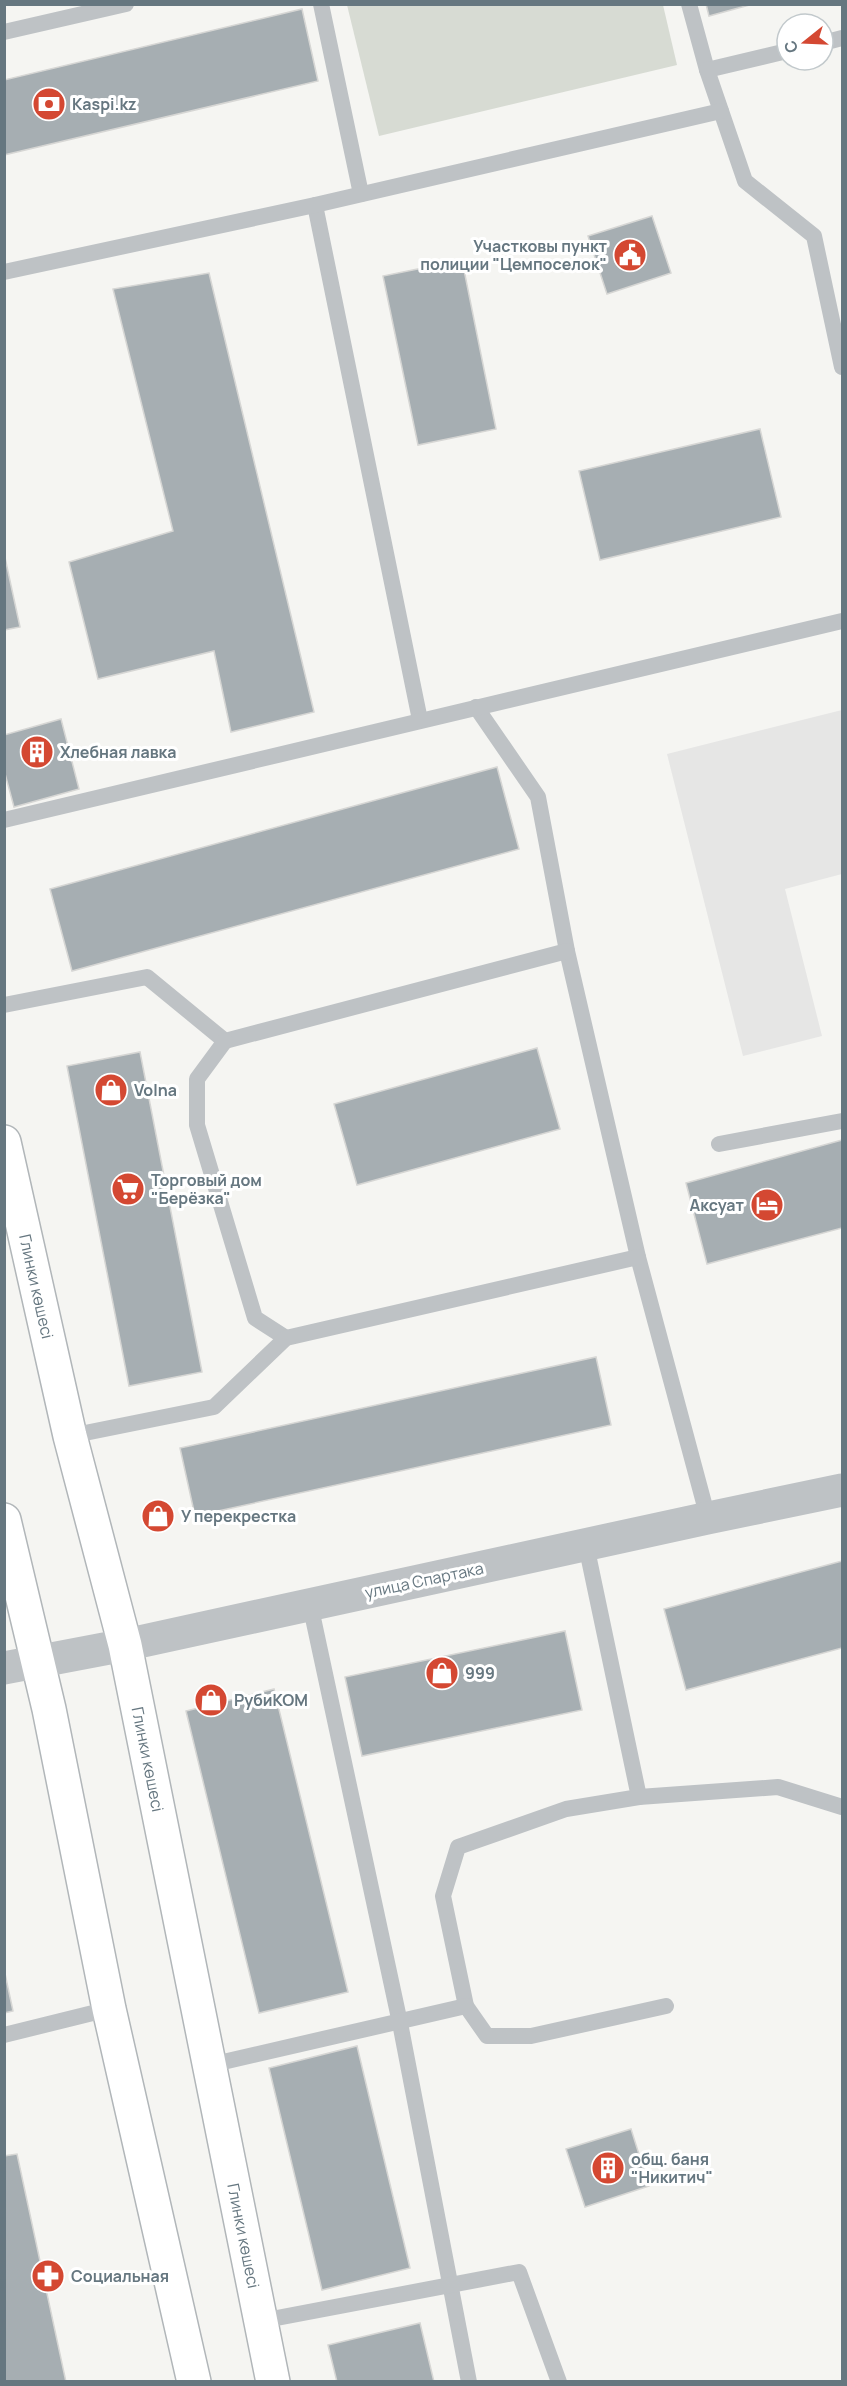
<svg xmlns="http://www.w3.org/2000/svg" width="847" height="2386" font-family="Manrope,sans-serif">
	<rect width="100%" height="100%" fill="#f5f5f2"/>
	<!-- built -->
	<path fill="#e6e6e5" d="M842,710v164l-57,15 37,147 -79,20 -76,-302z"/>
	<!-- green -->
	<path fill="#d7dbd3" d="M347,5h316l14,60 -298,71z"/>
	<!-- building -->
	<g fill="#a6aeb2" stroke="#d6d6d4" stroke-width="1.5">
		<path d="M706,4h47l-44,12z"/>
		<path d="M302,9l16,72 -314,74v-75z"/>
		<path d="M652,216l19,57 -64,21 -19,-58z"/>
		<path d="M462,260l34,169 -78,16 -35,-169z"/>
		<path d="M209,273l105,439 -83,20 -17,-81 -116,28 -29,-117 104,-31 -60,-242z"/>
		<path d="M760,429l21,88 -181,43 -21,-89z"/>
		<path d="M4,553l16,74 -16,3z"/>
		<path d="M61,719l18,70 -65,18 -10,-37v-35z"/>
		<path d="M497,767l22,82 -447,122 -22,-82z"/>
		<path d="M537,1048l23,81 -203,56 -23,-81z"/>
		<path d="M140,1052l62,320 -73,14 -62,-320z"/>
		<path d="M842,1140v88l-135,36 -21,-81z"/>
		<path d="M596,1357l15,68 -416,91 -15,-68z"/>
		<path d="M842,1561v87l-156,42 -22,-81z"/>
		<path d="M565,1631l17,79 -220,46 -17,-79z"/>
		<path d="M274,1689l74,303 -89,21 -73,-302z"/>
		<path d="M4,1969l9,42 -9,2z"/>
		<path d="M357,2046l53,222 -88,22 -53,-222z"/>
		<path d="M631,2129l18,57 -64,21 -19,-58z"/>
		<path d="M17,2154l49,228h-62v-226z"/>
		<path d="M420,2323l14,59h-97l-9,-37z"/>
	</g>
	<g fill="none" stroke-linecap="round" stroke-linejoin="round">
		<defs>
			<g id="secondary">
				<path id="s1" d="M4,1142l66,294 55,209 148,737"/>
				<path d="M4,1520l45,189 60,300 85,373"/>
			</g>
		</defs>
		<!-- secondary casing -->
		<use href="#secondary" stroke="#b1b6b9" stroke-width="36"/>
		<!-- lane -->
		<g stroke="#bec2c5" stroke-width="16">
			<path d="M321,4l40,190"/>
			<path d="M689,4l18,66 38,111 69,55 28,131"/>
			<path d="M4,32l122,-28"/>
			<path d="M823,43l19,-5"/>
			<path d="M707,70l80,-19"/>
			<path d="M315,205l105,515"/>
			<path d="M4,272l311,-67 406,-94"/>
			<path d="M476,707l62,90 29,154 71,306 70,261"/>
			<path d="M4,820l838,-199"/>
			<path d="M4,1005l143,-28 78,64 342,-90"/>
			<path d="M225,1041l-28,38v46l58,193 31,20"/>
			<path d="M719,1144l123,-23"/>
			<path d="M70,1436l144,-29 72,-69 352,-81"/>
			<path d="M310,1604l90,419 69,359"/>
			<path d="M639,1797l139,-10 64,20"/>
			<path d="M466,2006l-23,-110 15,-49 108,-38 73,-12 -53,-252"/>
			<path d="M4,2035l105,-26"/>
			<path d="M210,2065l256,-59 21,30h44l135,-30"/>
			<path d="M261,2321l258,-49 40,110"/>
		</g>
		<!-- street -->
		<path stroke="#bec2c5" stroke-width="33" d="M4,1668l121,-23 583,-127 134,-28"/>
		<!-- secondary -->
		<use href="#secondary" stroke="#fff" stroke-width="33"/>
	</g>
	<!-- icons -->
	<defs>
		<symbol id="bank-disc" viewBox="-11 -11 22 22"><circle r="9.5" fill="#d44832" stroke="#fff"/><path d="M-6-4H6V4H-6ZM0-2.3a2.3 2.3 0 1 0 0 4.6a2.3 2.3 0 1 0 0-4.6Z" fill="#fff"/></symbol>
		<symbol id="civic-disc" viewBox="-11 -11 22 22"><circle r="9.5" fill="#d44832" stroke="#fff"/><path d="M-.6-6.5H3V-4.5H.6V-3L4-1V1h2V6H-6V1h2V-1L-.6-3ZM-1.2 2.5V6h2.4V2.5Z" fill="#fff"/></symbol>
		<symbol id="building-disc" viewBox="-11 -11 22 22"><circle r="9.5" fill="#d44832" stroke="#fff"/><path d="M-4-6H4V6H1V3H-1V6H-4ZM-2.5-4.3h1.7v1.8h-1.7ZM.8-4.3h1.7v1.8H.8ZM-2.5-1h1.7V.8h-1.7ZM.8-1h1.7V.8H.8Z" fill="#fff"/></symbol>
		<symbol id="shop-disc" viewBox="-11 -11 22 22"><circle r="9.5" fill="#d44832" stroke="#fff"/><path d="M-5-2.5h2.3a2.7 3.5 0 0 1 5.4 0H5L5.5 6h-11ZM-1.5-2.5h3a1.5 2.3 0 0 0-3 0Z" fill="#fff"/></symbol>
		<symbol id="supermarket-disc" viewBox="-11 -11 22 22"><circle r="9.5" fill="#d44832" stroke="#fff"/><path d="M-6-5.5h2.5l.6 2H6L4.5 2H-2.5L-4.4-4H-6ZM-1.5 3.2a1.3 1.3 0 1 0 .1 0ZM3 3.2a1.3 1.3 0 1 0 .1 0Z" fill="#fff"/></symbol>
		<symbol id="hotel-disc" viewBox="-11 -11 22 22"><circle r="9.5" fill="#d44832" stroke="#fff"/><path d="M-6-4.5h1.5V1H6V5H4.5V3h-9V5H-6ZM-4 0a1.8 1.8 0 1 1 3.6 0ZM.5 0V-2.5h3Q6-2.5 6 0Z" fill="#fff"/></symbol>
		<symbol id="pharmacy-disc" viewBox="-11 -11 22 22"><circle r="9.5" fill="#d44832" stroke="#fff"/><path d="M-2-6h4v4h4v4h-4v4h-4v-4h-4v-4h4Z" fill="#fff"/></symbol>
	</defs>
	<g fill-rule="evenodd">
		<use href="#bank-disc" x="30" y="85" width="38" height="38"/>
		<use href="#civic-disc" x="611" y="236" width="38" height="38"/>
		<use href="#building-disc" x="18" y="733" width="38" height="38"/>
		<use href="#shop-disc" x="92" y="1071" width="38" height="38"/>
		<use href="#supermarket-disc" x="109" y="1170" width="38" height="38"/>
		<use href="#hotel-disc" x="748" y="1186" width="38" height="38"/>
		<use href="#shop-disc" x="139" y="1497" width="38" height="38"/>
		<use href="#shop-disc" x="423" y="1654" width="38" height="38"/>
		<use href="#shop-disc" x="192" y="1681" width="38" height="38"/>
		<use href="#building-disc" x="589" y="2149" width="38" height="38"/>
		<use href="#pharmacy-disc" x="29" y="2257" width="38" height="38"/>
	</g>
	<g text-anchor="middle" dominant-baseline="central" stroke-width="6" stroke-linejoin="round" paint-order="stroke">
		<!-- poi labels -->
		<g font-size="16" font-weight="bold" fill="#667780" stroke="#fff" text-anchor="start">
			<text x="72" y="104">Kaspi.kz</text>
			<text x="607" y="246" text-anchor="end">Участковы пункт<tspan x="607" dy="18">полиции "Цемпоселок"</tspan></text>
			<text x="60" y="752">Хлебная лавка</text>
			<text x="134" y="1090">Volna</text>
			<text x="151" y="1180">Торговый дом<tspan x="151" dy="18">"Берёзка"</tspan></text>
			<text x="744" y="1205" text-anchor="end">Аксуат</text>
			<text x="181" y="1516">У перекрестка</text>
			<text x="465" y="1673">999</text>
			<text x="234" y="1700">РубиКОМ</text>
			<text x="631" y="2159">общ. баня<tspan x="631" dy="18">"Никитич"</tspan></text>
			<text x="71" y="2276">Социальная</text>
		</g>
		<!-- street labels -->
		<g font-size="16" fill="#667780" stroke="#fff">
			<text stroke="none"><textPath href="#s1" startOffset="148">Глинки көшесі</textPath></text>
			<text transform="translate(424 1580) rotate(-12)">улица Спартака</text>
			<text stroke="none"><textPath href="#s1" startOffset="634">Глинки көшесі</textPath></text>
			<text stroke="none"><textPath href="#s1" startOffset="1120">Глинки көшесі</textPath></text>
		</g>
	</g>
	<!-- border -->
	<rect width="847" height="2386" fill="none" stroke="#667780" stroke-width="12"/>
	<!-- north arrow -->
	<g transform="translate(805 42) rotate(252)"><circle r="28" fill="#ffffff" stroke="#c2c9cc" stroke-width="1.5"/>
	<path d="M0-4.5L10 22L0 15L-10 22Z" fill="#d44832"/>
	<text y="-9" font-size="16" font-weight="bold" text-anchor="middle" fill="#667780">С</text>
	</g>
</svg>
